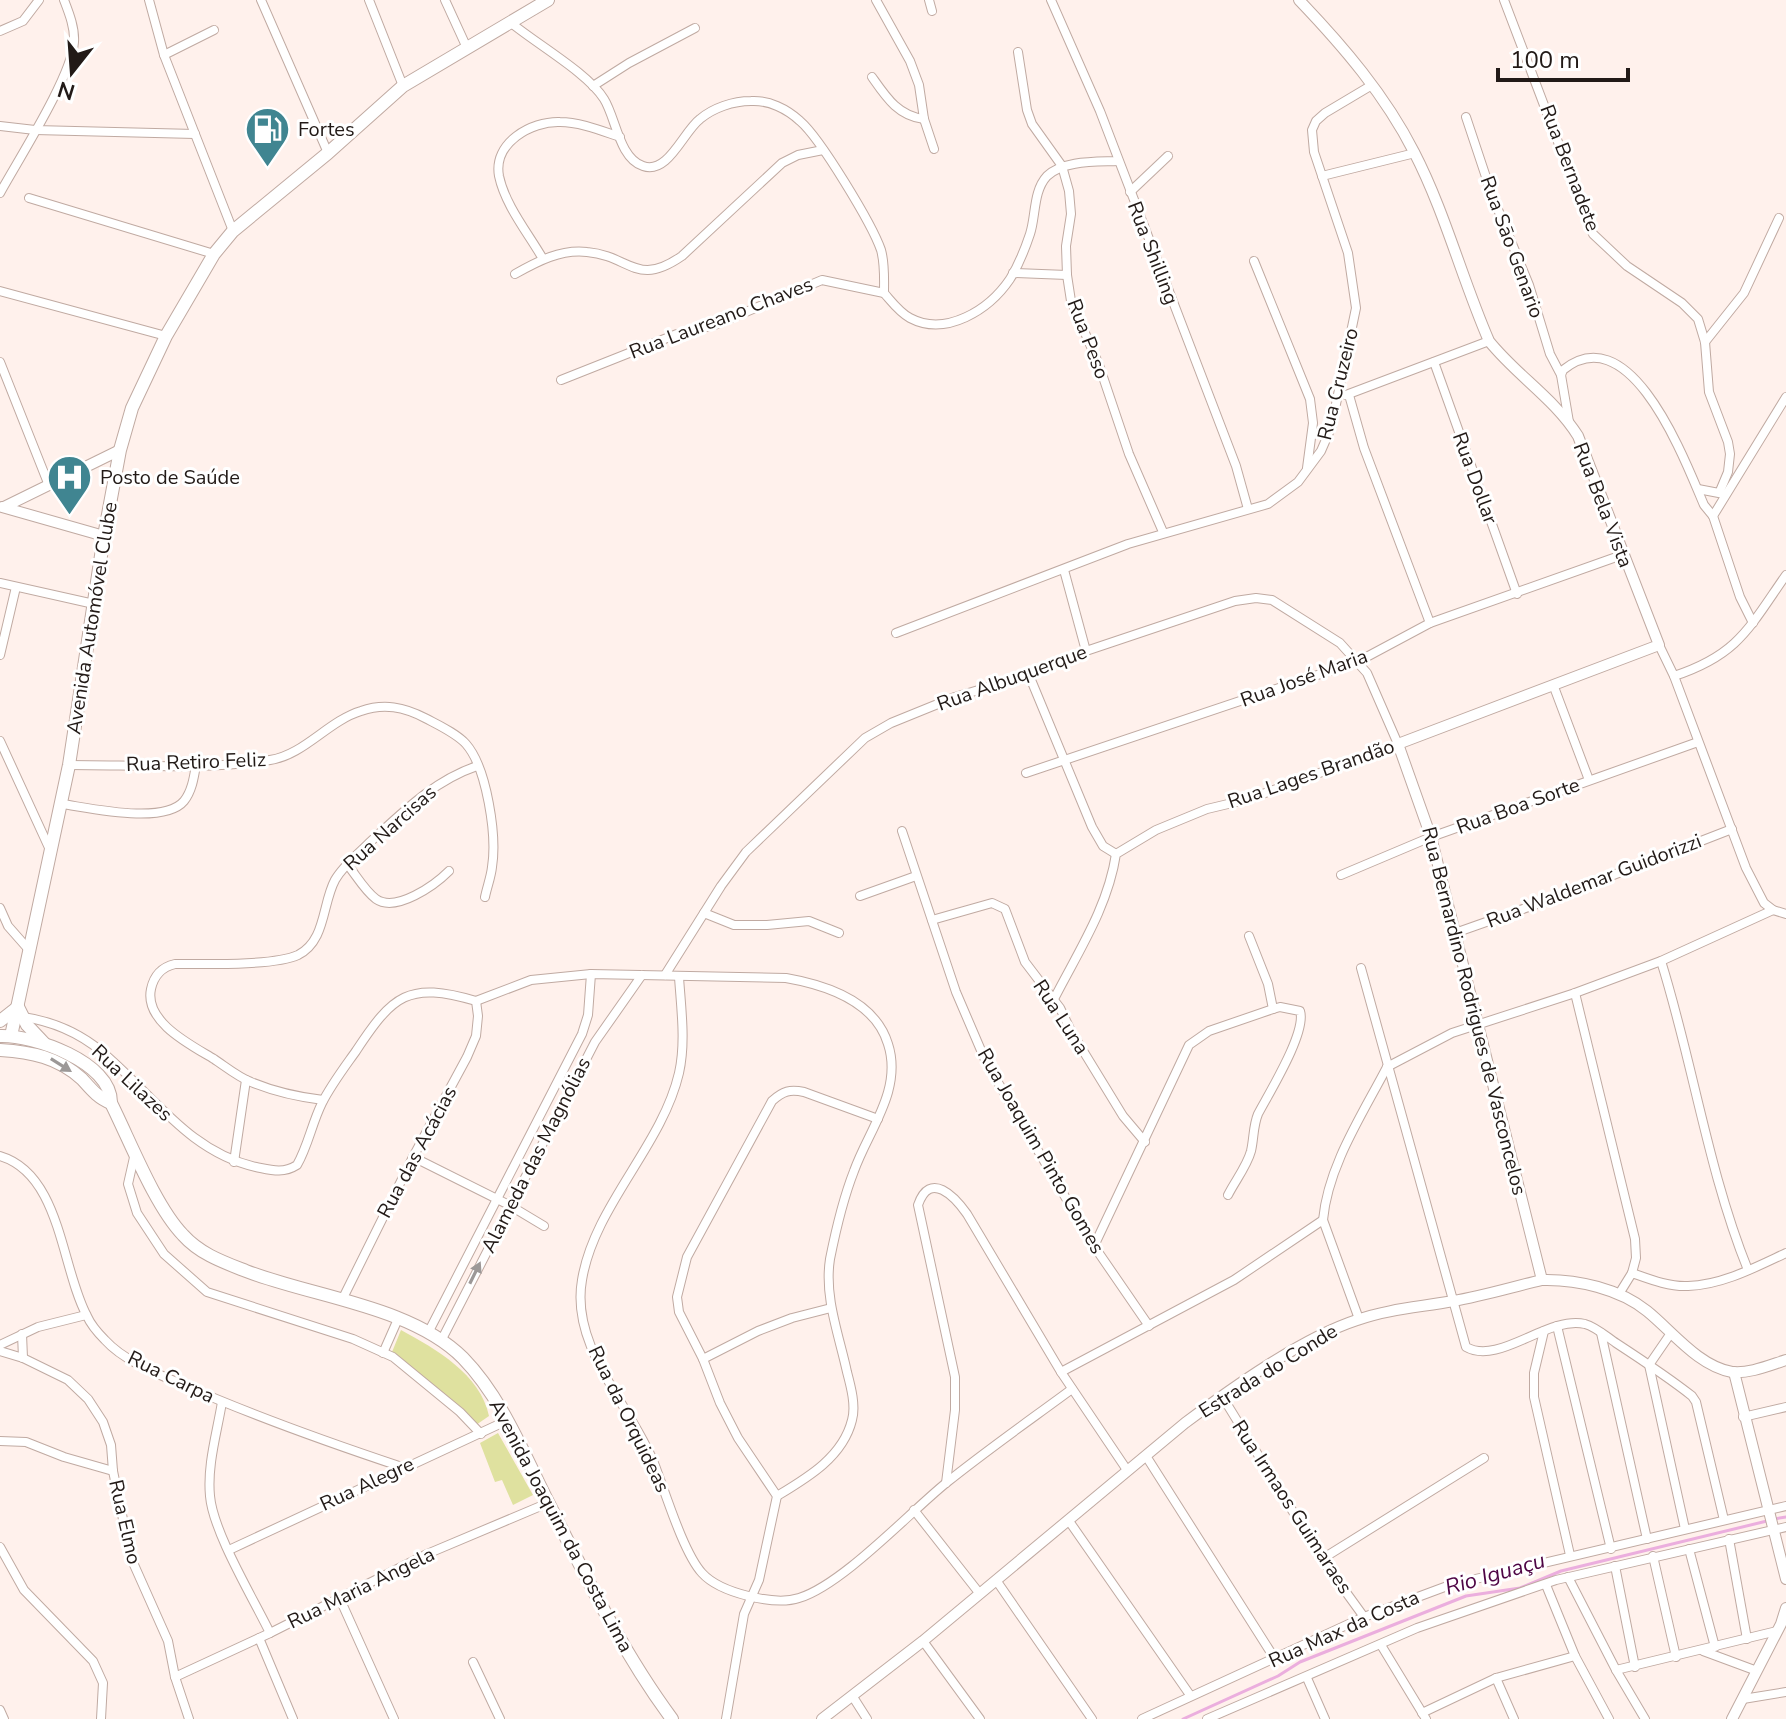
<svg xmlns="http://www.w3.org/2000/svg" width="1786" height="1719" font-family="'Nunito Sans',sans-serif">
	<rect width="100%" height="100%" fill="#fff1ec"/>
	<!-- green -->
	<g fill="#dfe19f">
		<path d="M401,1330c35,19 79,44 88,86l-13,9 -84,-73z"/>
		<path d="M498,1433l35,62 -20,10 -11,-25 -7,2 -15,-39z"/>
	</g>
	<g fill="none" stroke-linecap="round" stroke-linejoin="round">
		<!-- stream -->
		<g stroke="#ebaede" stroke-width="3">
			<path d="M1774,1519l12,-2"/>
			<path d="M1183,1719l95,-43 22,-14 166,-66 54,-8 41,-17 206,-50"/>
		</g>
		<defs>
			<g id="minor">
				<path d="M149,0l15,55 69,176"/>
				<path d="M261,0l67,153"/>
				<path d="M369,0l34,86"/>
				<path d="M445,0l22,48"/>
				<path d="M876,0l34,61 9,24 5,34 10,30"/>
				<path d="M929,0l3,11"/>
				<path d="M1051,0l49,111 136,355 12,43"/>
				<path d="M1504,0l89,234 34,32 55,37 16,16 7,23 4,50 19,50 2,12 -2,18 -8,19"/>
				<path d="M510,22c25,21 78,51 94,77 12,19 15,59 39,67 25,9 40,-34 57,-47 13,-11 33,-18 51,-18 18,-1 36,8 49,20 20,17 72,103 81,129 4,14 3,29 3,43 8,9 15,19 26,25 36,19 79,-8 100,-39 8,-13 15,-30 20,-45 6,-18 3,-43 17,-58 17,-16 49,-14 71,-15"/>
				<path d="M0,31l23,-10 16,-21"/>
				<path d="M1018,52l9,58 5,14 30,42 7,25 2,23 -5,32 1,29 4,26 28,64 30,89 34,78"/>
				<path d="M164,55l50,-25"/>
				<path d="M872,77c14,20 26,39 52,42"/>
				<path d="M593,86l36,-23 66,-35"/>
				<path d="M1466,117l26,78 37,90 21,69 11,21"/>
				<path d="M0,126l35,4 160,4"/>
				<path d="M1322,176l93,-23"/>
				<path d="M1130,192l38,-36"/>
				<path d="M0,193c18,-33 72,-117 74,-151 1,-14 -5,-29 -10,-42"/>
				<path d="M29,198l185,56"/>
				<path d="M543,259c-15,-26 -38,-54 -44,-83 -6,-33 32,-55 61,-54 20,0 42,9 60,15"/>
				<path d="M1254,261l56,138 3,24 -6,45"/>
				<path d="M1013,273l54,2"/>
				<path d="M515,274c23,-13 46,-25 72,-22 44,4 49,36 95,4l100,-93 16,-8 25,-5"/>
				<path d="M0,291l166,45"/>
				<path d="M1705,342l39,-49 35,-75"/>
				<path d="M0,362l48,121"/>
				<path d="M1434,362l83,232"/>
				<path d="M561,380l116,-46 38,-9 107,-45 62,13"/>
				<path d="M1346,395l143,-54"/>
				<path d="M1349,395l15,53 66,175"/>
				<path d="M1569,422l-8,-47 2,-5c68,-55 122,91 141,135l9,11"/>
				<path d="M1698,489l26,5"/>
				<path d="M1064,570l22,81"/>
				<path d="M0,583l94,21"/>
				<path d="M1753,623l-13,-26 -27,-81 73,-119"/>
				<path d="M896,633l232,-89 140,-40 30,-22 23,-31 10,-23 25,-120 -8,-55 -34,-101 -2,-22 4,-9 9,-8 47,-28"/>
				<path d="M1659,645l15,31 72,192 18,35 9,7 13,4"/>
				<path d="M0,655l16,-68"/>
				<path d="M1029,675l63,152 11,19 13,8"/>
				<path d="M1674,676c64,-21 75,-48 112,-101"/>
				<path d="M1554,687l35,93"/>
				<path d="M0,741l51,111"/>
				<path d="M69,765c66,0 136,5 201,-5 34,-5 58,-39 91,-49 23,-8 43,-4 64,7 13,7 31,15 41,26 21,24 31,92 26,123 -1,10 -5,20 -7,30"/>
				<path d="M1026,773l333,-112 71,-38 192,-68"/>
				<path d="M62,804c28,4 102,21 122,-3 8,-10 10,-24 12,-36"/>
				<path d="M902,831l54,161 30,70 108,184 55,80"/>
				<path d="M347,864c9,11 18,27 29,35 20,14 59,-14 73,-28"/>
				<path d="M1341,875l90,-38 267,-95"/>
				<path d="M860,896l56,-20"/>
				<path d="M0,908l8,18 22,25"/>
				<path d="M704,913l30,12h33l42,-4 30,12"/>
				<path d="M932,920l60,-17 13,6 20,53 35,46 11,23 52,85 22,26"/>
				<path d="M1455,933l99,-35 178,-69"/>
				<path d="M1249,936l19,48 5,25"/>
				<path d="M1661,961c32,102 47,210 87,309"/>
				<path d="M1361,968l105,379c33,19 82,-32 119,-23 11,3 22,13 31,19 26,17 52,34 76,53l4,6 28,118"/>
				<path d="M665,975l56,-89 25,-34 119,-114 26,-15 64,-26 74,-22 57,-24 149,-50 21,-3 16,2 68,43 27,30 31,71 -149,55 -42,10 -51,21 -40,24c-8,53 -38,98 -62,145"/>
				<path d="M679,977c2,31 7,65 0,96 -17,73 -85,133 -97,207 -12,67 49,126 72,183 11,28 29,89 48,110 18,20 73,33 97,25 43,-13 110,-85 147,-115 41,-33 84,-63 126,-94"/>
				<path d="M1575,993l60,246 1,19 -4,15"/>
				<path d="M476,1001l55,-21 60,-6 195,4c40,7 89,23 102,66 15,46 -20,87 -34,127 -11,28 -18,58 -24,88 -6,38 9,76 17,113 4,15 9,34 5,48 -9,37 -45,58 -75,76"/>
				<path d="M23,1017c28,4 56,16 78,34 51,42 87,101 155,116 15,3 27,7 41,-2 11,-19 15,-42 25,-62 9,-18 22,-35 34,-52 37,-56 52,-70 120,-50"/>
				<path d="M1387,1067l65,-34 123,-40 86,-32 112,-51"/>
				<path d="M323,1100c-25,-3 -48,-8 -72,-18 -13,-5 -25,-15 -37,-23 -23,-14 -70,-37 -63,-70 3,-14 11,-22 24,-25 29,0 99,2 123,-9 28,-14 24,-51 37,-75 8,-14 22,-25 33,-36 34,-31 65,-63 109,-78"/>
				<path d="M135,1153l-7,31 9,29 27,41 43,38 146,47 40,18 67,55 21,22"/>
				<path d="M0,1156c61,18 61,112 87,160 4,9 11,17 18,24 18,20 50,33 74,43 72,32 148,59 223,84"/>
				<path d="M413,1157l96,48 35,21"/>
				<path d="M234,1162l12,-82"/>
				<path d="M1323,1220l36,99"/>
				<path d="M1094,1246l95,-201 20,-14 64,-22 7,-2 20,4c7,21 -31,82 -42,103 -5,12 -4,24 -7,37 -4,15 -16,30 -23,44"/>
				<path d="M1619,1294l13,-21c17,6 37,14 56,13 34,-1 68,-19 98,-33"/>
				<path d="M342,1300l71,-143 54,-100 9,-21 2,-20 -2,-15"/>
				<path d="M1557,1326l54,223"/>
				<path d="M1544,1331l-10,42v24l36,158"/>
				<path d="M428,1333l154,-299 6,-19 3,-41"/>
				<path d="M1601,1333l46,206"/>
				<path d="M1671,1333l-22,32 36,164"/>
				<path d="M22,1334l1,24"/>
				<path d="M441,1341l154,-299 47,-67"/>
				<path d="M0,1345l38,-18 48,-12"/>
				<path d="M0,1351l23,7 45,22 20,19 15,23 8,23 2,26 18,87 37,83 7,36 14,42"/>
				<path d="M383,1353l15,-34"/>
				<path d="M703,1359l55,-28 34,-13 39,-10"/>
				<path d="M1061,1372l173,-92 89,-60c5,-54 39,-105 64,-153"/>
				<path d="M1222,1396l100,163 42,58"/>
				<path d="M222,1402c-5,31 -15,63 -12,94 3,36 43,102 60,137"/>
				<path d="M1743,1417l43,-10"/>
				<path d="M0,1441l26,1 38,15 49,14"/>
				<path d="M1146,1456l129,203"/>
				<path d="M946,1483l9,-73v-33l-37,-172c12,-35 37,-8 49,9l94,158 66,98"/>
				<path d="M914,1510l66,84"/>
				<path d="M1069,1521l121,174"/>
				<path d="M1729,1539l18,100"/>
				<path d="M0,1547l24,43 69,71 10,22 -2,36"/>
				<path d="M1689,1549l26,98"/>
				<path d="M229,1550l277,-129"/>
				<path d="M1653,1556l23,101"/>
				<path d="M1322,1559l162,-101"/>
				<path d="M1615,1566l20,101"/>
				<path d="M1568,1577l48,93 29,49"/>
				<path d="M996,1580l96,139"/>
				<path d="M1546,1585l29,71 34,63"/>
				<path d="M340,1599l54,120"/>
				<path d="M259,1638l34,81"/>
				<path d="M923,1641l57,78"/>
				<path d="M1381,1645l45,74"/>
				<path d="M1703,1651l54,20"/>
				<path d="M473,1662l27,57"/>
				<path d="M1616,1670l161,-39"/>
				<path d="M175,1677l95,-44 157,-79 121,-51"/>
				<path d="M1307,1678l18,41"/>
				<path d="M1496,1678l18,41"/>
				<path d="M853,1697l14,22"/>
				<path d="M1743,1699l43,-7"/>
				<path d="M0,1710l4,9"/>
				<path d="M1422,1713l74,-35 79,-22"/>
				<path d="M726,1719l18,-105 15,-34 18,-84 -39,-58 -18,-35 -17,-44 -24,-47 -2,-15 10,-40 85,-156c11,-10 18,-12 32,-9l74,27"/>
				<path d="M1142,1719l222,-102 86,-32 336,-79"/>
				<path d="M1207,1719l210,-91 139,-48 230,-53"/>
			</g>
			<g id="tertiary">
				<path d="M1299,0c44,46 86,95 115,152 31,60 48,127 75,189 27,34 66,58 89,95l81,209 -261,99 33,93 111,443"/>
				<path d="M2,507l102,29"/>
				<path d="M4,507l116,-57"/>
				<path d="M1734,1372l52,207"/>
				<path d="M822,1719l101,-78 262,-218c47,-35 117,-85 172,-103 31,-11 64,-13 96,-19 30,-5 59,-14 89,-21 35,-1 78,9 105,31 25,20 51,55 85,61 17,2 38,-7 54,-12"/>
				<path d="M1732,1719l49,-95 5,-16"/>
			</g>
			<g id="primary">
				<path d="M18,1007l9,18 17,18"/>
				<path d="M0,1021l18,-14"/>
				<path d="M0,1036c33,-1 112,26 111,67 19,38 44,103 72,132 17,19 40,27 63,36 67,26 165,35 217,87 39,40 61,97 86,146 37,73 74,149 123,215"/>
				<path d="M11,1036l58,-271 35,-229 16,-86 12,-42 34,-72 48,-82 19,-23 95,-78 75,-67 145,-86"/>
				<path d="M0,1050c31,2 58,7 82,29 9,10 16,19 29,24"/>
			</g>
		</defs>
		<!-- minor casing -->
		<use href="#minor" stroke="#c0aaa2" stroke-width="10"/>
		<!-- tertiary casing -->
		<use href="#tertiary" stroke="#c0aaa2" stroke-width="12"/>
		<!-- primary casing -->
		<use href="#primary" stroke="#c0aaa2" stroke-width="14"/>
		<!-- minor -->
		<use href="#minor" stroke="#fff" stroke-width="8"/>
		<!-- tertiary -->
		<use href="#tertiary" stroke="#fff" stroke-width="10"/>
		<!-- primary -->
		<use href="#primary" stroke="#fff" stroke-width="12"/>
	</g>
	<!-- one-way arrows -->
	<defs><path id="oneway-solid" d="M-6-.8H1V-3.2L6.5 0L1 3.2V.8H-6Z" transform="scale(2)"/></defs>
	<g fill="#9c9897">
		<use href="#oneway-solid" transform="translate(61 1065) rotate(32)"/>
		<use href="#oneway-solid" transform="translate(475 1273) rotate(-64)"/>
	</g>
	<!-- icons -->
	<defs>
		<symbol id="fuel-pin" viewBox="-11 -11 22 30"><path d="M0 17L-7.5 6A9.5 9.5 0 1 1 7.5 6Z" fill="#408591" stroke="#fff"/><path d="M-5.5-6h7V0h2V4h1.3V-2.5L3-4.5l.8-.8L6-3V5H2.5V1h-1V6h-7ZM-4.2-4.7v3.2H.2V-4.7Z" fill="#fff"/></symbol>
		<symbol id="hospital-pin" viewBox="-11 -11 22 30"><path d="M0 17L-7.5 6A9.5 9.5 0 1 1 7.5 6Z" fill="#408591" stroke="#fff"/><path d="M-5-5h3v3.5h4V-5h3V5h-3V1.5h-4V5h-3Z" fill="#fff"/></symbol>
	</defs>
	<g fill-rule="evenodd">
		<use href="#fuel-pin" x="242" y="104" width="51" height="69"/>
		<use href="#hospital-pin" x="44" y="452" width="51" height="69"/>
	</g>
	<g text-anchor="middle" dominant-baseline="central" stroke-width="6" stroke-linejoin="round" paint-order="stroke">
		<!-- poi labels -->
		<g font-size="20" fill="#221a17" stroke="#fff" text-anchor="start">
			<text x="298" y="129">Fortes</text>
			<text x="100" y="477">Posto de Saúde</text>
		</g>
		<!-- street labels -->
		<g font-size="20" fill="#221a17" stroke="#fff">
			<text transform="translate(1570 168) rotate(69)">Rua Bernadete</text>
			<text transform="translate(1512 247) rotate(70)">Rua Sāo Genario</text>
			<text transform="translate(1153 253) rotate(69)">Rua Shilling</text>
			<text transform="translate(721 318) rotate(-21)">Rua Laureano Chaves</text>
			<text transform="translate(1088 339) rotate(69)">Rua Peso</text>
			<text transform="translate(1338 384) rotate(-76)">Rua Cruzeiro</text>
			<text transform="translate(1475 478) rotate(70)">Rua Dollar</text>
			<text transform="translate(1603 505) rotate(69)">Rua Bela Vista</text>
			<text transform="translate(92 618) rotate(-81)">Avenida Automóvel Clube</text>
			<text transform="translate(1012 678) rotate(-20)">Rua Albuquerque</text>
			<text transform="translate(1304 678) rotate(-20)">Rua José Maria</text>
			<text transform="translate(196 762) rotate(-2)">Rua Retiro Feliz</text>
			<text transform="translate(1311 774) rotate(-19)">Rua Lages Brandão</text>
			<text transform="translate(1518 806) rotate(-20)">Rua Boa Sorte</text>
			<text transform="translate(390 828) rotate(-42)">Rua Narcisas</text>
			<text transform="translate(1594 881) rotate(-21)">Rua Waldemar Guidorizzi</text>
			<text transform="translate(1474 1011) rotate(76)">Rua Bernardino Rodrigues de Vasconcelos</text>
			<text transform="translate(1061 1017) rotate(57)">Rua Luna</text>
			<text transform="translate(132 1083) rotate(43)">Rua Lilazes</text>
			<text transform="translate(1041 1151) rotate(60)">Rua Joaquim Pinto Gomes</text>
			<text transform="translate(417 1152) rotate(-62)">Rua das Acácias</text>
			<text transform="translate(536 1155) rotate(-63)">Alameda das Magnólias</text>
			<text transform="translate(1268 1371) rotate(-32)">Estrada do Conde</text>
			<text transform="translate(171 1377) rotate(26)">Rua Carpa</text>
			<text transform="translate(629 1419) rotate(64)">Rua da Orquideas</text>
			<text transform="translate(367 1484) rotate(-25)">Rua Alegre</text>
			<text transform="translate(1292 1507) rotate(57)">Rua Irmaos Guimaraes</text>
			<text transform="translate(125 1522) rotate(77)">Rua Elmo</text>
			<text transform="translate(561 1526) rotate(62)">Avenida Joaquim da Costa Lima</text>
			<text transform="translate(361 1588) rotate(-26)">Rua Maria Angela</text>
			<text transform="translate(1344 1629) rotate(-24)">Rua Max da Costa</text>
		</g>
		<!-- water labels -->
		<g font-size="22" font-style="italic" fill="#4e0545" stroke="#fff">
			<text transform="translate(1495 1574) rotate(-16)">Rio Iguaçu</text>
		</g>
	</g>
	<!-- north arrow -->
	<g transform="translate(72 72) rotate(197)" stroke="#ffffff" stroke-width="6" paint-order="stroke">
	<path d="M0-6L14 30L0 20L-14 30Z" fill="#221a17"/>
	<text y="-12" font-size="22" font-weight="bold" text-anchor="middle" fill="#221a17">N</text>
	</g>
	<!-- scale -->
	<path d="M1498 68v12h130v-12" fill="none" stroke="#221a17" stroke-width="4"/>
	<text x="1510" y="68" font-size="24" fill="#221a17" stroke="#ffffff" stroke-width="6" paint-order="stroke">100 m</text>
</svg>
